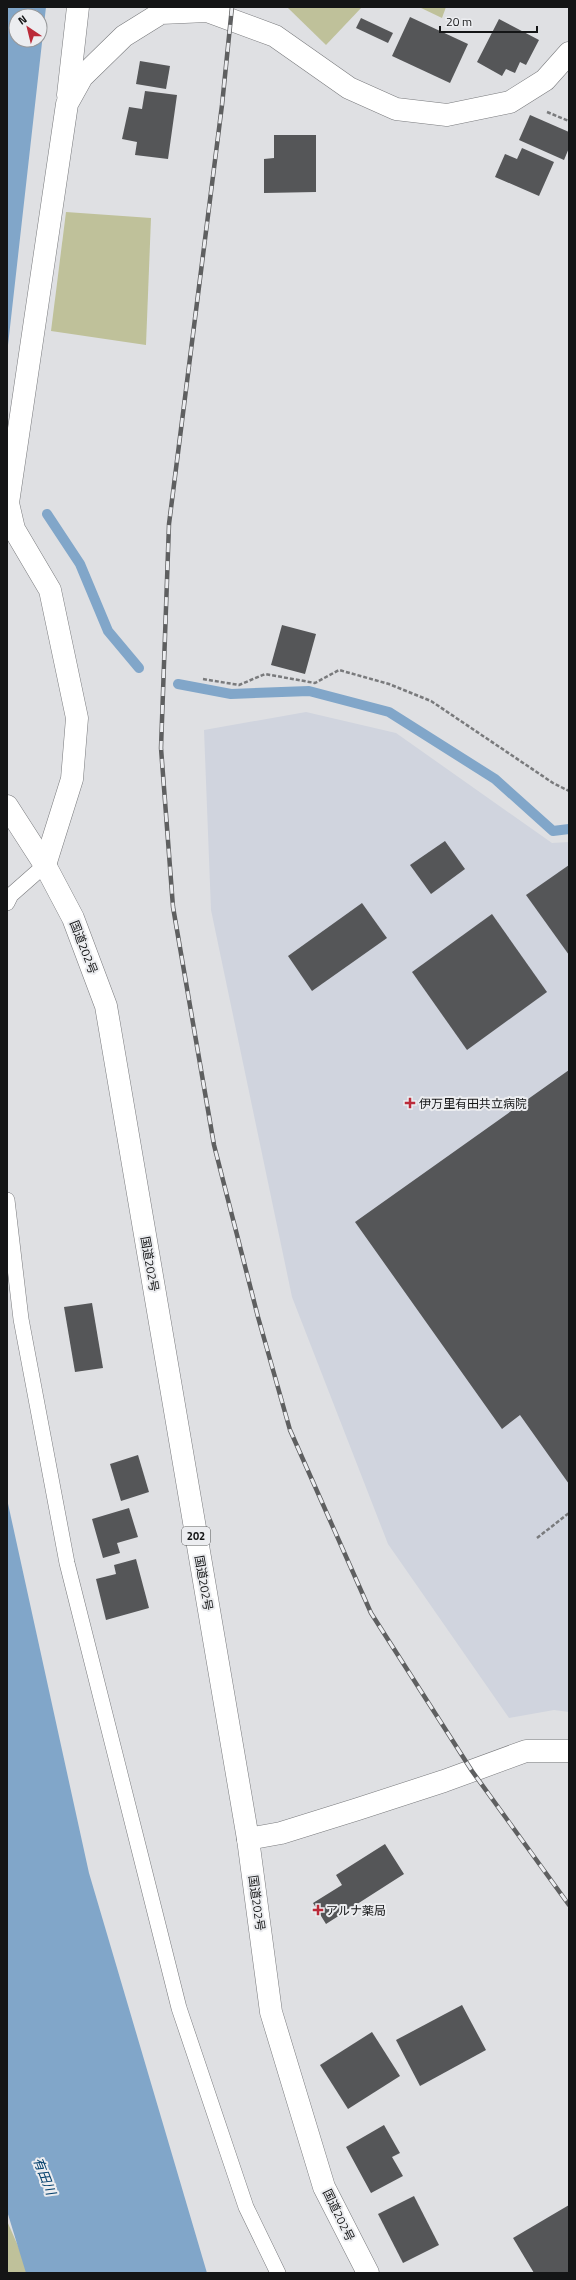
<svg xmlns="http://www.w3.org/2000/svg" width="576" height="2280" font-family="'Titillium Web','Noto Sans JP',sans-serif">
	<rect width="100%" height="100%" fill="#dfe0e3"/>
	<!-- built -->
	<path fill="#d0d4de" d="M306,712l90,21 156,110 17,-1v870l-15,-2 -45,8 -121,-174 -96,-247 -81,-387 -7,-180z"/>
	<!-- green -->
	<g fill="#bfc19a">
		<path d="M287,7h75l-36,38z"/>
		<path d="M419,7h27l-4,11z"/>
		<path d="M66,212l85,6 -5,127 -95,-14z"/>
		<path d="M7,2221l23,52h-23z"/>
	</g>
	<!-- water -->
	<g fill="#81a6c9" fill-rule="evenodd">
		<path d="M7,7h39l-39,347zM16,16h24v24h-24z"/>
		<path d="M7,1499l82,374 118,400h-181l-19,-62z"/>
	</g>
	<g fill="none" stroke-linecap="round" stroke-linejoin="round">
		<!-- stream -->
		<g stroke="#81a6c9" stroke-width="10">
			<path d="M47,514l33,50 28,67 31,37"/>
			<path d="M178,684l53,10 78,-3 80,21 106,67 58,52 16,-2"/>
		</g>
	</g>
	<!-- building -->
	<g fill="#555658">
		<path d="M410,17l58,27 -18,39 -58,-27z"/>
		<path d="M361,18l32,15 -5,10 -32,-15z"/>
		<path d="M499,19l40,21 -13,25 -6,-3 -5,11 -9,-4 -4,7 -25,-14z"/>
		<path d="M140,61l30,5 -4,23 -30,-5z"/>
		<path d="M145,91l32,4 -9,64 -33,-4 2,-13 -15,-3 7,-32 13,2z"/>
		<path d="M530,115l39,17v16l-5,12 -45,-20z"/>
		<path d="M274,135h42v57l-52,1v-34l10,-1z"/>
		<path d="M522,148l32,14 -15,34 -44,-19 10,-23 12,5z"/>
		<path d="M282,625l34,9 -11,40 -34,-9z"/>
		<path d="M445,841l20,28 -34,25 -21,-29z"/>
		<path d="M569,865v90l-43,-60z"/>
		<path d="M362,903l25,35 -75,53 -24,-35z"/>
		<path d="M492,914l55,78 -80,58 -55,-78z"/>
		<path d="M569,1070v414l-49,-69 -18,14 -147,-207z"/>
		<path d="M92,1303l11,65 -28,4 -11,-65z"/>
		<path d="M138,1455l11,37 -28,9 -11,-37z"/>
		<path d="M129,1508l9,29 -21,6 3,10 -17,5 -11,-39z"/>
		<path d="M136,1559l13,49 -43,12 -10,-41 20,-5 -2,-9z"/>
		<path d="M385,1844l19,30 -78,50 -13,-21 29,-18 -6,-10z"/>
		<path d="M462,2005l24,45 -66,36 -24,-46z"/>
		<path d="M372,2032l28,44 -52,33 -28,-44z"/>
		<path d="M384,2125l16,28 -8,4 11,19 -32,17 -25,-46z"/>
		<path d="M414,2196l25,49 -36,18 -25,-49z"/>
		<path d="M569,2205v68h-35l-21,-35z"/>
	</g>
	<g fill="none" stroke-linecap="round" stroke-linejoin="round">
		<defs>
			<g id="service">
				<path d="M7,903l4,-8 34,-30"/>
				<path d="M7,1200l14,119 46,244 112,445 67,199 32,66"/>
			</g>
			<g id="minor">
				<path d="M68,95l10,-88"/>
				<path d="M45,865l27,-86 5,-61 -27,-128 -36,-61 -6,-26 59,-399 15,-27 42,-41 37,-23 46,-2 68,25 74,52 47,21 51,6 63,-13 35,-22 24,-27"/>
			</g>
			<path id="tertiary" d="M248,1839l33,-6 77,-24 86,-28 82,-30h43"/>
			<path id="trunk" d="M7,806l38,59 28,53 33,88 142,833 23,173 53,175 44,86"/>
		</defs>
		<!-- service casing -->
		<use href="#service" stroke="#797a7d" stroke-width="16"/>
		<!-- minor casing -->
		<use href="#minor" stroke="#797a7d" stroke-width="23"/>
		<!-- tertiary casing -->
		<use href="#tertiary" stroke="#797a7d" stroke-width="23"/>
		<!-- trunk casing -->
		<use href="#trunk" stroke="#797a7d" stroke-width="23"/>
		<!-- path -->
		<g stroke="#797a7c" stroke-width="2.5" stroke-dasharray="4 2" stroke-linecap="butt">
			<path d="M547,112l22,9"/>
			<path d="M203,679l36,6 26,-11 50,9 24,-13 50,14 42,17 122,82 16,8"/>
			<path d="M537,1538l32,-25"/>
		</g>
		<!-- service -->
		<use href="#service" stroke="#fff" stroke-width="15"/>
		<!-- minor -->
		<use href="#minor" stroke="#fff" stroke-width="22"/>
		<!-- tertiary -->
		<use href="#tertiary" stroke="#fff" stroke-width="22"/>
		<!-- trunk -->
		<use href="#trunk" stroke="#fff" stroke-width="22"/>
		<defs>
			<path id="rail" d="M232,7l-10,98 -53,419 -8,224 12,159 41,238 44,172 32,113 81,183 101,158 97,134"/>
		</defs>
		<!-- rail casing -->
		<use href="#rail" stroke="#5e5f60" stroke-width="4.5"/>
		<!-- rail -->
		<use href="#rail" stroke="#ecedf0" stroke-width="3" stroke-dasharray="9" stroke-linecap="butt"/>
	</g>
	<!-- markers -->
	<g fill="#bb2b39" stroke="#ecedf0" stroke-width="1.5">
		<path d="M408 1097h4v4h4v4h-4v4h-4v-4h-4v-4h4z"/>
		<path d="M316 1904h4v4h4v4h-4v4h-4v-4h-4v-4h4z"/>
	</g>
	<g text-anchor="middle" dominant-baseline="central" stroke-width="4" stroke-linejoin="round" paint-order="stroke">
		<!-- shield labels -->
		<rect fill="#ecedf0" stroke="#555657" stroke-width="1" x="182" y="1527" width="28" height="18" rx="3"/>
		<g font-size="11" font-weight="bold" fill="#141516">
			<text x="196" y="1536">202</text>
		</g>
		<!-- street labels -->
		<g font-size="12" fill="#141516" stroke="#ecedf0">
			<text transform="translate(84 947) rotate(69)">国道202号</text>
			<text transform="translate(150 1264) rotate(80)">国道202号</text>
			<text transform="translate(204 1583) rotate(80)">国道202号</text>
			<text transform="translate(257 1903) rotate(82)">国道202号</text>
			<text transform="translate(339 2215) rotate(64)">国道202号</text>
		</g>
		<!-- poi labels -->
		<g font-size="12" fill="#141516" stroke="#ecedf0" text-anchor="start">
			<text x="419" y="1103">伊万里有田共立病院</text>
			<text x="326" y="1910">アルナ薬局</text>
		</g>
		<!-- water labels -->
		<g font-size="13" font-style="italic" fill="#003e6b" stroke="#ecedf0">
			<text transform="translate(45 2176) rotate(69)">有田川</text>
		</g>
	</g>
	<!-- border -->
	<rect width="576" height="2280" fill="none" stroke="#141516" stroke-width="16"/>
	<!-- north arrow -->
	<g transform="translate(28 28) rotate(325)"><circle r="19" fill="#ecedf0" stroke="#969799"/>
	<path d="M0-3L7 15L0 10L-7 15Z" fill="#bb2b39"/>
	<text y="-6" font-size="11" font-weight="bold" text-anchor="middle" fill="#141516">N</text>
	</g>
	<!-- scale -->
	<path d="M440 26v6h97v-6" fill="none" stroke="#141516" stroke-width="2"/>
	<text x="446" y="26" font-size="12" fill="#141516" stroke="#ecedf0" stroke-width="3" paint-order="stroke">20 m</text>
</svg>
